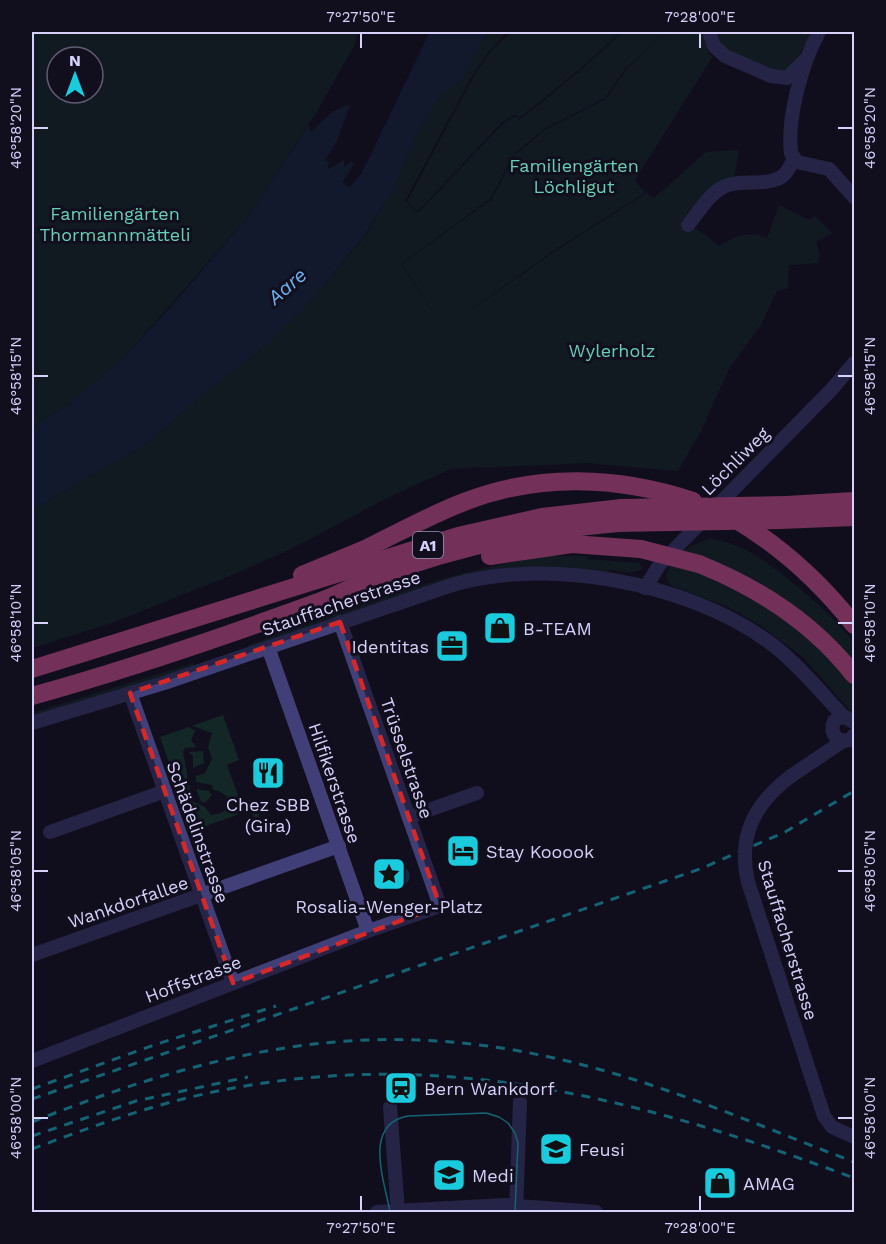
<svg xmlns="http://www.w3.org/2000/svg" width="886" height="1244" font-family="'Work Sans',sans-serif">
	<rect width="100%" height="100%" fill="#110f1e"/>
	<!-- green -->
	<g fill="#122726" fill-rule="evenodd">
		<path d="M32,32h327l-6,16 -37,65 -67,103 -123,139 -56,49 -38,23zM57,57h36v36h-36z"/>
		<path d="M490,32h17l-18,19 -16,23 -68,127 13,12 85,-89 12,-8 4,4c36,-28 71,-56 103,-88h44l-41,37 -20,29 -61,31 -31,26 -22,43 -90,66 41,62 -40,-62 90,-65 22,-43 31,-26 61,-31 21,-30 38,-36 42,-1 3,15 -3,1 2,6 4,2 -78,124 10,13 -86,54 -115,82 116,-81 87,-55 7,5 52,-46 33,-2 -5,29 -46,44 32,23c15,-11 29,-15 47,-8l12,-33 30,15 6,-4 17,17 -16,9 4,12 -2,9 -29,2 -1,23 -11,3 -16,34 -31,42 -30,66 -22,38 -91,-8 -137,6 -65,30 -96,51 -64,28 -116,46 -77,24v-138l114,-66 53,-46 72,-57 46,-47 50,-61 24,-40 25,-57 21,-36 25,-21 18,-36z"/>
		<path d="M511,32h109c-32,31 -66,59 -101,86l-3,-4 -15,9 -83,88 -11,-9 68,-128 16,-23z"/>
		<path d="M712,32h102l-26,39 -10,3 -55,-26 1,-2 -7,-6z"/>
		<path d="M709,538c14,3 26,6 39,13 21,10 100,74 106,95 5,12 0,54 0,69l-51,-58 -43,-32 -32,-18 -58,-22 -4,-9c6,-22 23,-29 43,-38z"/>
		<path d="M549,556h37l1,3 53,4 3,6 -13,4 -21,-3 -1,3 -90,-6 -39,4 -103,32 -127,44 -1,-2c99,-34 198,-75 301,-89z"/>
		<path d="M194,663l1,3 -163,50v-3z"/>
		<path d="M223,715l16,45 -12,5 14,38 12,-4 2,6 -13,2 -23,-16 -6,-1 -1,-5 -16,-3v-6l9,-3 7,-14 -4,-13 4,-13 -20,-7z"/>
		<path d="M189,727l6,4 -4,9 5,7 -11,1 -2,4 9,49 13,6 6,8 11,-2 9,-8 7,4h10v2l-53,19 6,23 -17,-46 8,-3 -3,-9 -8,2 -21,-60z"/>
		<path d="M203,751l1,12 -11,5v-12l-4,-4z"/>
		<path d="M196,789l13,2 3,4 -7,8 -4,-1z"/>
		<path d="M251,808l6,1 7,21 -6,2z"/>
	</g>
	<!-- water -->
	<g fill="#142742">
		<path d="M430,32h60l-10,11 -18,36 -25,21 -21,36 -25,57 -25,40 -49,61 -46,47 -72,57 -53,46 -114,66v-83l38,-23 56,-49 44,-47 79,-92 60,-91 1,6 4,-1c10,-11 20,-22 36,-25l-13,36 -12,19 4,2 -1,7 16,-9v7l7,-5 3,2 -12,19 8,4 12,-14z"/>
		<circle cx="401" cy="876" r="9"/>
	</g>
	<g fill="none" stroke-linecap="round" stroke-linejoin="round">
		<!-- minor -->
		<g stroke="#413f78" stroke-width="14">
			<path d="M709,32l5,14 11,10 46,20 16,2 18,-18"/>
			<path d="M819,32c-17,31 -32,85 -28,121l6,9 32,7 25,28"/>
			<path d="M688,225c11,-13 20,-30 35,-38 18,-9 45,1 61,-12 4,-4 7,-11 10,-16"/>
			<path d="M645,588l15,-24 171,-174 23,-27"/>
			<path d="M268,647l100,284"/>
			<path d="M130,693l103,290"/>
			<path d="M854,722l-11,-6 -9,5c-5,13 3,22 16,19l4,-5"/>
			<path d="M32,723l135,-41 282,-96c96,-30 238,-4 320,56 28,21 50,48 74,74"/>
			<path d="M791,776l52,-35"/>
			<path d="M409,817l68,-24"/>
			<path d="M50,832l115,-41"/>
			<path d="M748,882l76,234 8,11 22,10"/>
			<path d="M32,955l307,-109"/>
			<path d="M32,1061l336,-130 72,-25 -100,-284"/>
			<path d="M390,1107l8,105"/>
			<path d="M377,1212l128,-7 91,7"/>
			<path d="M516,1212l4,-110"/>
		</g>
		<!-- highway -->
		<g stroke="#ec5aa1" stroke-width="18">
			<path d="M787,505l67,-4"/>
			<path d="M731,517c49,28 89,65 123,108"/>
			<path d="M779,520l75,-3"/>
			<path d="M490,556l82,-12 69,5"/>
			<path d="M699,564c60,24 115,60 155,111"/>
			<path d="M302,575c21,-9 42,-17 63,-26 33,-16 65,-34 99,-47 74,-29 154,-26 229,-1"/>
			<path d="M32,669l426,-133 84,-19 80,-9"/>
			<path d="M32,696c97,-27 194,-60 289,-95 20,-7 38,-18 58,-25 76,-29 157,-46 239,-53"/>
		</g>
		<!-- tram -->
		<path stroke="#1acbdd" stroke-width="1.5" d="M390,1212c-5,-30 -28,-88 18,-96l78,-3 13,4 9,6 7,10 3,10 -3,69"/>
		<!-- rail -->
		<g stroke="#1acbdd" stroke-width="3" stroke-dasharray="9 8" stroke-linecap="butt">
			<path d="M32,1089l122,-44 122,-39"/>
			<path d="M32,1099l668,-230 85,-37 69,-41"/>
			<path d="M32,1122c197,-78 357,-111 566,-53 88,24 172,61 256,93"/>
			<path d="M32,1136l104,-35 112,-24"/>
			<path d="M32,1149c56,-21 113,-42 172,-55 229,-51 436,4 650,84"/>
		</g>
		<!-- minor-bridge -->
		<path stroke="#413f78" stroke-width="14" d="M748,882c-11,-46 7,-79 43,-106"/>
		<!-- highway-bridge -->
		<g stroke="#ec5aa1" stroke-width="18">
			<path d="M622,508l165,-3"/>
			<path d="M618,523l161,-3"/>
			<path d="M641,549l58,15"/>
		</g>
	</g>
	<!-- marked area -->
	<path d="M0 0H886V1244H0ZM340,622l100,284 -207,77 -103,-290z" fill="#110f1e" fill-opacity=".55" fill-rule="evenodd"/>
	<path fill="none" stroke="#d62828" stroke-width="4.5" stroke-dasharray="12 8" stroke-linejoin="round" d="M340,622l100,284 -207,77 -103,-290z"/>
	<!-- ticks -->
	<path fill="none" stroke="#d5d1fa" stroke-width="2" d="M361,33v15M700,33v15M33,128h15M838,128h15M33,376h15M838,376h15M33,623h15M838,623h15M33,871h15M838,871h15M33,1118h15M838,1118h15M361,1196v15M700,1196v15"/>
	<!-- icons -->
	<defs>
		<symbol id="shop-square" viewBox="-11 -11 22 22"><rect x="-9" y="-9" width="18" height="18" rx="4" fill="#1acbdd" stroke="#110f1e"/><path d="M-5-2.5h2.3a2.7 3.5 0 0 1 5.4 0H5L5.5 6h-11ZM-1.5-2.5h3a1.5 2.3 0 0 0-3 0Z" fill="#111"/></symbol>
		<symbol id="office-square" viewBox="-11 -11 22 22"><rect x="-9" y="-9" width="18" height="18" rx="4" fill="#1acbdd" stroke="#110f1e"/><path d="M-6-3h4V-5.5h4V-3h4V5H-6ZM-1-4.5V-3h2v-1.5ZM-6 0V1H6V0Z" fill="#111"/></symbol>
		<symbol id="restaurant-square" viewBox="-11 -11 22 22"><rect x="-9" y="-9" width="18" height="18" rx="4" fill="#1acbdd" stroke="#110f1e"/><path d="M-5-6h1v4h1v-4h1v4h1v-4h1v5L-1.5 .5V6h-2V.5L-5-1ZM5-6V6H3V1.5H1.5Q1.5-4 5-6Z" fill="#111"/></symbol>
		<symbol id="hotel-square" viewBox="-11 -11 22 22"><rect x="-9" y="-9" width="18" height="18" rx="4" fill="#1acbdd" stroke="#110f1e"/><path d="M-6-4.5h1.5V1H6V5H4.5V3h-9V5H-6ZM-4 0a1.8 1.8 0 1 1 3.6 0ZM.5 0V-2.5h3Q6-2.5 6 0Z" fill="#111"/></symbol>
		<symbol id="sight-square" viewBox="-11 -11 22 22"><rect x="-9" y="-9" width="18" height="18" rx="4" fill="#1acbdd" stroke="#110f1e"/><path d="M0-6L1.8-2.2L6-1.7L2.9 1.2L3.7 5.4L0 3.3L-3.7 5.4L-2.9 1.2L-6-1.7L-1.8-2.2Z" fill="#111"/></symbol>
		<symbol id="station-square" viewBox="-11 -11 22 22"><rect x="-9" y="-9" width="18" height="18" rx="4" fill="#1acbdd" stroke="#110f1e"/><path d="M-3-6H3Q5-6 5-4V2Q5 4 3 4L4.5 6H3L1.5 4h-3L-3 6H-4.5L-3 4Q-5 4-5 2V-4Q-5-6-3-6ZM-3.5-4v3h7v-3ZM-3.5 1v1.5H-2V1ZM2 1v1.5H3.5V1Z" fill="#111"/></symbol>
		<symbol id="university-square" viewBox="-11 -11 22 22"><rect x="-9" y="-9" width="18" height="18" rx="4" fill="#1acbdd" stroke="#110f1e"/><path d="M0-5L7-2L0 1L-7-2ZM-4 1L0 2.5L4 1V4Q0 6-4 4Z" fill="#111"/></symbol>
	</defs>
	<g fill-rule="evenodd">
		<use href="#shop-square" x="481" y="609" width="38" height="38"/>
		<use href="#office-square" x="433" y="627" width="38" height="38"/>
		<use href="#restaurant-square" x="249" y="754" width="38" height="38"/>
		<use href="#hotel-square" x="444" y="832" width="38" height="38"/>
		<use href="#sight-square" x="370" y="855" width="38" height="38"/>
		<use href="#station-square" x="382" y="1069" width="38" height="38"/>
		<use href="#university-square" x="537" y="1130" width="38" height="38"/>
		<use href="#university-square" x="430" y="1156" width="38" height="38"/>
		<use href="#shop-square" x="701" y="1164" width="38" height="38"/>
	</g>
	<g text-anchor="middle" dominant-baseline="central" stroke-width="6" stroke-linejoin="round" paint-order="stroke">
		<!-- shield labels -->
		<rect fill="#110f1e" stroke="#9a97b8" stroke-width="1.5" x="413" y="532" width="30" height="26" rx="4.5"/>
		<g font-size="16" font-weight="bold" fill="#d5d1fa">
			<text x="428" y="545">A1</text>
		</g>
		<!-- park labels -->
		<g font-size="18" fill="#66d0b5" stroke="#110f1e">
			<text x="574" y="165">Familiengärten<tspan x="574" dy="21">Löchligut</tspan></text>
			<text x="115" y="213">Familiengärten<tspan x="115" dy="21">Thormannmätteli</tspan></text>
			<text x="612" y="350">Wylerholz</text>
		</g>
		<!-- street labels -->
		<g font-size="18" fill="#d5d1fa" stroke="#110f1e">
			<text transform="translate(735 461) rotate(-45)">Löchliweg</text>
			<text transform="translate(341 603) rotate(-19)">Stauffacherstrasse</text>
			<text transform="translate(407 758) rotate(71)">Trüsselstrasse</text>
			<text transform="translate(335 783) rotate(71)">Hilfikerstrasse</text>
			<text transform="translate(198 832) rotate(70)">Schädelinstrasse</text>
			<text transform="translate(128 902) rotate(-19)">Wankdorfallee</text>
			<text transform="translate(788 940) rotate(73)">Stauffacherstrasse</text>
			<text transform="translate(193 979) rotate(-21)">Hoffstrasse</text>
		</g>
		<!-- poi labels -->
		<g font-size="18" fill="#d5d1fa" stroke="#110f1e" text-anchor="start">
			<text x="523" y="628">B-TEAM</text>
			<text x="429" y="646" text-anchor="end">Identitas</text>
			<text x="268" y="804" text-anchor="middle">Chez SBB<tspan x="268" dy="21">(Gira)</tspan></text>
			<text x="486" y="851">Stay Kooook</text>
			<text x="389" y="906" text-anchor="middle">Rosalia-Wenger-Platz</text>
			<text x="424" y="1088">Bern Wankdorf</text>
			<text x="579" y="1149">Feusi</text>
			<text x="472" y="1175">Medi</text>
			<text x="743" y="1183">AMAG</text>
		</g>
		<!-- water labels -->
		<g font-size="20" font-style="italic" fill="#6bb2ee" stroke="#110f1e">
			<text transform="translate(287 286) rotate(-41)">Aare</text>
		</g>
	</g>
	<!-- border -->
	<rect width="886" height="1244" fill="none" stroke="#110f1e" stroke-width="66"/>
	<!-- north arrow -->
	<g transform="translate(75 75)"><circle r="28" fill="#110f1e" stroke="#5f5d76" stroke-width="1.5"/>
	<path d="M0-4.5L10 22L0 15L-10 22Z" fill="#1acbdd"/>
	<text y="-9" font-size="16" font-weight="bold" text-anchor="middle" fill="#d5d1fa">N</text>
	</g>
	<rect x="33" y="33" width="820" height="1178" fill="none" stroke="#d5d1fa" stroke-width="2"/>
	<g font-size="15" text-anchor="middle" fill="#d5d1fa">
		<text x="361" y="22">7°27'50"E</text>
		<text x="700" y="22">7°28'00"E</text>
		<text transform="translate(16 128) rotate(-90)" y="5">46°58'20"N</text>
		<text transform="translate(870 128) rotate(-90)" y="5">46°58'20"N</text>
		<text transform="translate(16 376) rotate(-90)" y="5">46°58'15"N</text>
		<text transform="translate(870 376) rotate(-90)" y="5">46°58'15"N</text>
		<text transform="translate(16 623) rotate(-90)" y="5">46°58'10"N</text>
		<text transform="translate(870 623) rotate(-90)" y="5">46°58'10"N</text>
		<text transform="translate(16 871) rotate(-90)" y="5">46°58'05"N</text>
		<text transform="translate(870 871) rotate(-90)" y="5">46°58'05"N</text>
		<text transform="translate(16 1118) rotate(-90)" y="5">46°58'00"N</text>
		<text transform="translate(870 1118) rotate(-90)" y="5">46°58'00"N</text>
		<text x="361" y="1233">7°27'50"E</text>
		<text x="700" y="1233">7°28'00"E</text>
	</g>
</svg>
